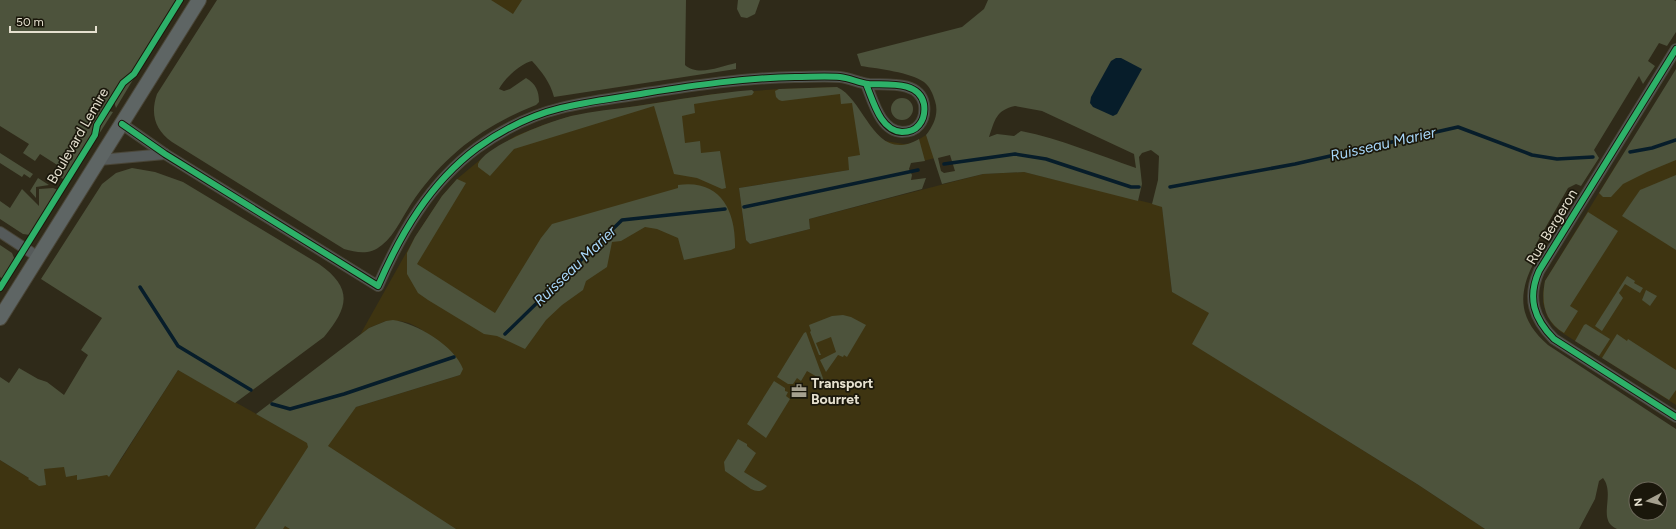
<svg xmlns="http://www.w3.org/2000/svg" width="1676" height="529" font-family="Figtree,sans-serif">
	<rect width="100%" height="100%" fill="#2f2a19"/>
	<!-- built -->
	<g fill="#3e3411">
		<path d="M480,0h56l-16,25z"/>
		<path d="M837,87l10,7 30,41 8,6 19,3 9,-1 13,-8 9,23 -12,3 -68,8 -116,19 7,52 4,4 60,-15 -1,-10 174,-45 41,-2 138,34 10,86 38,20 -17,32 224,140 68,45h-1485v-69l29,18 -1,1 16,-10 57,-8h19l58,-91 130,73v4l48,-40 104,-32 -7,-22 -34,-25 -10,-5 -9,-2h-14l-17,7 -9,7 55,-98 27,-41 15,-17 24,-20 34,-23 28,-11 28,-9 143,-22 65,-5z"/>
		<path d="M1676,154v251l-115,-73 -8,-7 -6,-9 -4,-13v-11l2,-11 74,-121z"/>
	</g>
	<!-- green -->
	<g fill="#4d533c" fill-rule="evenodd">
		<path d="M0,0h178l-44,71 -12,10 -27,43 -2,11 -29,45 -6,-5 4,-7 -22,-14 -5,7 -12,-8 6,-9 -29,-18z"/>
		<path d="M217,0h274l22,14 9,-14h164l-1,65c13,12 36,1 51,-2v6l-182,28c-4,-15 -12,-25 -22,-36 -11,2 -28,18 -33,28l5,2 6,-2 16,-11c10,6 13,13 13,24l-3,3c-51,20 -89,48 -121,93 -11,15 -19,36 -33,47 -12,10 -24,8 -38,4l-172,-107c-17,-12 -22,-28 -15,-48z"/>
		<path d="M738,0h22l-5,14 -8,4 -6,-1 -4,-8z"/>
		<path d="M988,0h686l2,1v31l-9,14 -8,-3 -11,18 7,5 -12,18 -4,-8 -45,74 5,8 -18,28 -5,-2 -8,4 -33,58 7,3c-23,36 -29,66 6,96l128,84v100h-59c-21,-9 -1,-34 -14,-51l-4,3 -4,18 -16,30h-94l-68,-45 -225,-140 17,-31 -37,-21 -10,-85 -10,-3 6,-24 1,-24 -8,-6 -9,3 -3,4 3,27 -4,17 -114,-29 -41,2 -41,10 -16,-49c8,-10 13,-22 9,-34 -2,-7 -5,-14 -11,-19 -15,-10 -44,-13 -63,-16l-4,-12 105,-27 22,-18zM1015,106l27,5 92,43 2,14c-38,-13 -75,-29 -115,-37l-7,5 -17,-2 -8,3c6,-17 7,-27 26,-31zM950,155l5,16 -11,2 -3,-2 -3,-13zM1636,489h24v24h-24z"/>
		<path d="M1676,69v91l-29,12 -24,12 -12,13h-8l-4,-4z"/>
		<path d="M134,78l-18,30 -2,-6 12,-18z"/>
		<path d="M837,87c29,13 37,78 82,52l6,22 -14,2 -2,6 3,6 -1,5 15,-2 -4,11 -113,30 1,10 -60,15 -4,-4 -7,-52 110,-18 -1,-13 12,-2 -8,-52 -11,1 -1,-10 -58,7 -3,-1 -3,-3 -1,-6 4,-2z"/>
		<path d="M752,90l2,2 -2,3 -58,9 1,9 -13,3 3,27 15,-2 1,12 19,-2 6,37 -4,1 -25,-11 -23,-4 -20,-68 -140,43 -24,27 -12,-9v-3c8,-19 73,-43 93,-48 22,-5 44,-7 66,-10 39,-6 77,-13 115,-16z"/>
		<circle cx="902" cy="109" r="11"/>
		<path d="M109,111l4,1 -14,22v-7z"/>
		<path d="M0,153l33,21 -3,4 -6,-4 -2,3 -22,-14z"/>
		<path d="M132,168l23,4 28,10 136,82c34,24 30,43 5,73l-89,66 -57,-33 -69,107 -2,-2 -30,5v-5l-11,2 -2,-10 -20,2 2,16 -7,1 -11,-7 1,-1 -29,-18v-83l9,6 10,-15 19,11 9,3 17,13 24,-40 -7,-5 21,-32 -61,-39 61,-95 14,-11z"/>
		<path d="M1676,175v75l-54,-34 18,-26z"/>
		<path d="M38,178l11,7 -13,2v11l-6,-7z"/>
		<path d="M457,179l9,4 -49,81 78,49 46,-75 11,-14 126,-36v-3c42,-6 58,25 57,63l-4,2 -47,10 -6,-22 -21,-9 -12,-2 -24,14 -9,1 -5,25 -21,14 -3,9 -21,15 -16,15 -21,29 -28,-13 -13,-2 -56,-34 -10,-7 -11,-19v-21l8,-16 27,-41z"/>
		<path d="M53,188l5,2 -28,45 -7,-1 -23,-15v-18l10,7 12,-19 17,17v-17z"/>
		<path d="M1588,212l30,19 -48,75 8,5 -14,22c-20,-12 -23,-31 -19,-52z"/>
		<path d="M0,245l12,8 3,7 -12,19 -3,-2z"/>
		<path d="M1627,276l8,5 -1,2 9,5 -3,5 -15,-9 -6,9 4,5 -21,33 -7,-5z"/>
		<path d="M1646,290l11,6 -7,10 -8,-6z"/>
		<path d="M843,315l8,2 15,8 -19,32 -3,-2 -1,2 -5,-2 -12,17 -6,-12 16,-8 -5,-15 -15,6 5,12h-2l-9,-23 1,-1 -2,-6 23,-9z"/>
		<path d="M393,320c23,3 62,26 70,49l-3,6 -104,32 -28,39 128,83h-166l-5,-3 -2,3h-28l53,-82 -1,-4 -51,-29 113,-86 17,-7z"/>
		<path d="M1586,324l24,15 -11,17 -24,-15 9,-16z"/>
		<path d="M806,332l18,49 -17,-10 -6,10 -4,-3 -4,6h-5l-11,-7 27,-44z"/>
		<path d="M1617,334l10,7 1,-2 48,31v20l-7,10 -67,-42z"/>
		<path d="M774,381l11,7v3l3,1 -2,4 4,3 -24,39 -19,-14z"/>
		<path d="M738,439l9,5v2l9,7 -12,19 23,14c-5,6 -10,6 -16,3l-26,-18 -1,-9z"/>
	</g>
	<!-- water -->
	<path fill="#071d2a" d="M1116,58h5l21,11 -25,45 -4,2 -20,-9 -3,-4 1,-6 20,-36z"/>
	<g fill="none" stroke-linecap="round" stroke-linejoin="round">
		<!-- stream -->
		<g stroke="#071d2a" stroke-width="3.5">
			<path d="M1630,152l22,-4 24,-8"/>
			<path d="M944,164l71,-10 31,5 85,28h8"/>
			<path d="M1170,187l125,-23 163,-37 74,28 25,4 36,-2"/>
			<path d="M744,207l174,-37"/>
			<path d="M140,287l38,59 73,44"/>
			<path d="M505,334l117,-114 103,-11"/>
			<path d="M272,404l18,5 54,-15 110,-37"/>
		</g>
		<defs>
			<g id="street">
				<path d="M1676,49l-137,222c-12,27 -5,48 15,68l122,78"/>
				<path d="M122,124l43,30 213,132c23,-53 52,-103 99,-138 25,-18 55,-33 84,-40 28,-7 57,-10 85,-15 50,-8 98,-15 149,-16 15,0 30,-1 45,0 10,1 19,6 29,7 17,1 50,-4 55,20 1,7 0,15 -5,21 -4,5 -10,7 -17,7 -22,-1 -29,-32 -36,-48"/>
				<path d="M99,160l66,-6"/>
				<path d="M0,232l38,25"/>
			</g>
			<path id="secondary" d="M0,318l199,-318"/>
		</defs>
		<!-- street casing -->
		<use href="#street" stroke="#4a4638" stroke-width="12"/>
		<!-- secondary casing -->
		<use href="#secondary" stroke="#4a4638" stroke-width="16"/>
		<!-- street -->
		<use href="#street" stroke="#555a5a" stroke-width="10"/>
		<!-- secondary -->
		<use href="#secondary" stroke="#5e6564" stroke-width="14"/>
		<defs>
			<g id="cycleway">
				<path d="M1676,49l-137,222c-12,27 -5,48 15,68l122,78"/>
				<path d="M122,124l43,30 213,132c23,-53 52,-103 99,-138 25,-18 55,-33 84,-40 28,-7 57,-10 85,-15 50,-8 98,-15 149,-16 15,0 30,-1 45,0 10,1 19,6 29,7 17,1 50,-4 55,20 1,7 0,15 -5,21 -4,5 -10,7 -17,7 -22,-1 -29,-32 -36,-48"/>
				<path d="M0,288l95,-153 2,-10 26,-42 11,-9 46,-74"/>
			</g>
		</defs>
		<!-- cycleway casing -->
		<use href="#cycleway" stroke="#1a170b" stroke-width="8"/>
		<!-- cycleway -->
		<use href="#cycleway" stroke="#2db169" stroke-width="6"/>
	</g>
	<!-- icons -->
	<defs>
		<symbol id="office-bare" viewBox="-9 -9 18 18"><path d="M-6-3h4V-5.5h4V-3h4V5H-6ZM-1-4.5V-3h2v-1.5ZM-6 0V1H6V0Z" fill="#a5a08f" stroke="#1a170b" stroke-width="2.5" paint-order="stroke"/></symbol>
	</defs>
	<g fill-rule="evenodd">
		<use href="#office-bare" x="788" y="380" width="22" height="22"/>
	</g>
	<g text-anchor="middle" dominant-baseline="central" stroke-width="3.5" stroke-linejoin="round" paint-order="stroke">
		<!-- street labels -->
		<g font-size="14" fill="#e5e0cf" stroke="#1a170b">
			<text transform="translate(78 136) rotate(-60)">Boulevard Lemire</text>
			<text transform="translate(1552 227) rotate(-59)">Rue Bergeron</text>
		</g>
		<!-- poi labels -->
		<g font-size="14" font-weight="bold" fill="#e5e0cf" stroke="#1a170b" text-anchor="start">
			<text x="811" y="383">Transport<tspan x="811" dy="16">Bourret</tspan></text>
		</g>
		<!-- water labels -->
		<g font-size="15" font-style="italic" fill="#a7d6f8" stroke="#1a170b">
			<text transform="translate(1383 144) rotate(-13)">Ruisseau Marier</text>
			<text transform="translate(575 266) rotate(-44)">Ruisseau Marier</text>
		</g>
	</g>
	<!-- north arrow -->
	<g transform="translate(1648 501) rotate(263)"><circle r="19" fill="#1a170b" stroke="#6b6759"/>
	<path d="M0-3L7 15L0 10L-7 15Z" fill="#a5a08f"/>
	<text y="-6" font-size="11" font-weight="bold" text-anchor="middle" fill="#e5e0cf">N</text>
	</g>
	<!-- scale -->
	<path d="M10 26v6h86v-6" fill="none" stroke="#e5e0cf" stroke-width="2"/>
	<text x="16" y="26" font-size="12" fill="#e5e0cf" stroke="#1a170b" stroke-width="3" paint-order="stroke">50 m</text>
</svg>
